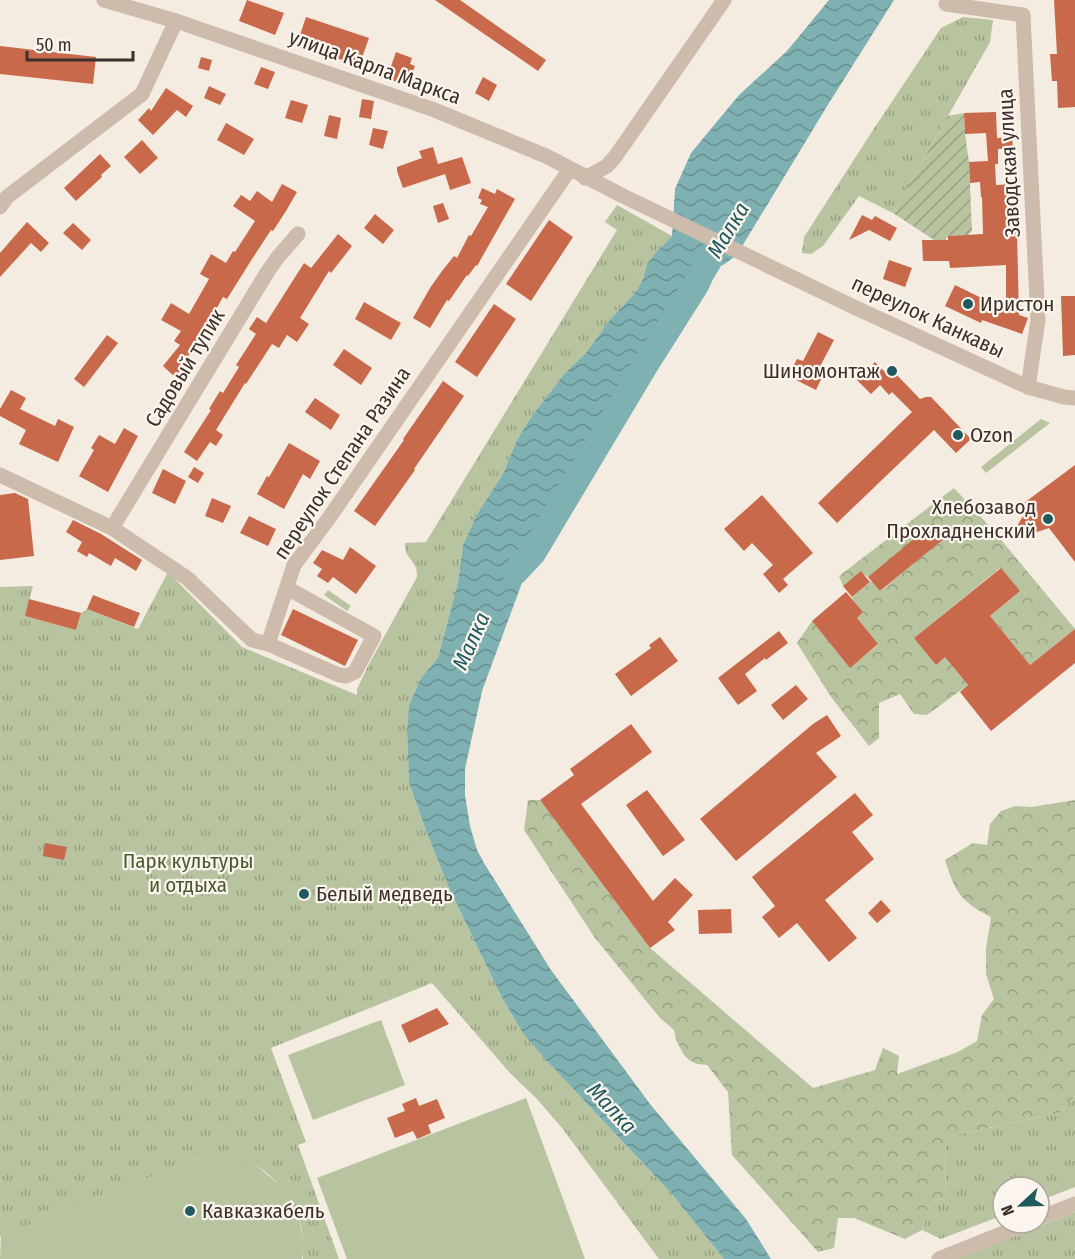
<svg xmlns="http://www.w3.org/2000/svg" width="1075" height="1259" font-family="'Fira Sans Condensed',sans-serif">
	<defs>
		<pattern id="grass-tufts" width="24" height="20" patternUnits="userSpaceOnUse" patternTransform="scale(1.5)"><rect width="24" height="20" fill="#b8c4a0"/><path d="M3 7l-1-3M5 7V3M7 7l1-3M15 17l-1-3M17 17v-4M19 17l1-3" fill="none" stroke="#97a083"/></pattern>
		<pattern id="forest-crowns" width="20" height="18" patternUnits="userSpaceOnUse" patternTransform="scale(1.5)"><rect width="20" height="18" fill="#b8c4a0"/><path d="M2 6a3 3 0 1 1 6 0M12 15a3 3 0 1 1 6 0" fill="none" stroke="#97a083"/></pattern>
		<pattern id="garden-furrows" width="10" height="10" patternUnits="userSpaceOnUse" patternTransform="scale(1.5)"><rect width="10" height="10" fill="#b8c4a0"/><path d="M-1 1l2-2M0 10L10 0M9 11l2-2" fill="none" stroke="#97a083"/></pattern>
		<pattern id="water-waves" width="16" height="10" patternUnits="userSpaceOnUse" patternTransform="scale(1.5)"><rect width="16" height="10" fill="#7fb0b2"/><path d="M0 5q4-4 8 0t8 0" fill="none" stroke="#699091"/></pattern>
	</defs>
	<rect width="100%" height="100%" fill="#f4ebe1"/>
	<!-- grass -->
	<g fill="url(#grass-tufts)">
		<path d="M963,17l30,3 -3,22 -97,171 -34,-17 -36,50 -12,8 -9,-1 2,-16 71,-110 66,-99z"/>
		<path d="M617,205l55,31 -15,15 -10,13 -4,15 -8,14 -27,29 -22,31 -20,19 -35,45 -14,23 -14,34 -26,40 -14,31 -5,37 -20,76 -17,20 -12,27 -2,25 2,53 16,45 24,60 52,108 22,36 22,27 126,134 53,66h-65l-97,-131 -25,-29 -27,-26 -78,-90 -161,65 35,94 -8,3 41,114h-36c-2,-11 1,-22 -2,-33 -4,-20 -27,-53 -47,-61 -13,-5 -36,-9 -51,-9l-203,81v-650l33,-1 -8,30 51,14 5,-17 6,-4 51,20 30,-57 74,75 115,48v-6l12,-25 48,-87c1,-18 -13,-17 -12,-34l21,-1 191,-312 -12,-8z"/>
		<path d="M1041,419l9,4 -64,50 -5,-6z"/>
		<path d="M328,590l23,16 -4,5 -23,-16z"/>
		<path d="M1075,1096v91l-36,14v-14h-36v28l-62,24 -19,-9 8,-28 15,-4 1,-61 113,-24z"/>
		<path d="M1075,1212v47h-118z"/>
	</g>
	<!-- forest -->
	<g fill="url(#forest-crowns)">
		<path d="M954,488l39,42 82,99 -45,36 -40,-49 30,-25 -20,-23 -86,70 22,26 9,-7 23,28 -41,30 -13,-1 -14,-20 -21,9v35l-10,8 -38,-49 -34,-54 15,-22 38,46 28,-22 -21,-27 6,-6 -10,-12 -1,-3 20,-16 9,10 63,-53 -76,39 -7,-5 -18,14 -4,-10z"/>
		<path d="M528,800h12l110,148 163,140 62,-18 8,-22 16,8 -2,18 61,-22 19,-11 5,-26 12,-16 -8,-25v-25l5,-32c-30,-15 -36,-25 -46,-57l28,-17 14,2 3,-21 11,-13 15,-5 16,1 43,-7v296l-16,17 -113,24 -1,61 -15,4 -8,28 -17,9 -51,-21h-16l-4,30 -16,4 -86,-97 -4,-63 -21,-27 -10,-1 -8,-4 -5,-5 -8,-15 -2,-10 -14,-12 -65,-80 -71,-108z"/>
	</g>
	<!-- garden -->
	<path fill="url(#garden-furrows)" d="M964,113l1,21 4,28 3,69 -4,4 -20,1 -3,4h-11l-41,-27 55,-97z"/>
	<!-- pitch -->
	<g fill="#b8c4a0">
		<path d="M381,1020l24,65 -92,35 -25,-65z"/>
		<path d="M526,1098l59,161h-238l-30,-81z"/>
		<path d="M203,1156c18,0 35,1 51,9 5,2 10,7 15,11 26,21 37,50 33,83h-302l1,-23z"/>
	</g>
	<!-- water -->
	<path fill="url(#water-waves)" d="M829,0h65l-65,103 -88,145 -8,10 -10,7 -11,3 -11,6 -5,11 -50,79 -113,189 -51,138 -17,78v26l5,31 7,24 7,13 67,107 99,134 96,115 25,40h-47l-53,-66 -126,-134 -22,-26 -22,-37 -52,-108 -24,-60 -16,-45 -2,-53 2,-25 12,-27 17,-20 20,-76 5,-37 14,-31 26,-40 14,-34 14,-23 34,-44 21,-20 22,-31 27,-29 8,-14 4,-15 10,-13 15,-15 3,-47 16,-36 48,-58 48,-44z"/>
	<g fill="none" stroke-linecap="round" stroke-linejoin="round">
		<!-- river -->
		<path stroke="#7fb0b2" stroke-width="26" d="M515,572l18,-19 113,-189 50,-79 5,-11 16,-27"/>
	</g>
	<!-- building -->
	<g fill="#c8694b">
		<path d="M247,0l37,13 -9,22 -36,-14z"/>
		<path d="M435,0h25l86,60 -8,11z"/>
		<path d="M1054,0h21v107l-17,1 -1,-27h-5l-2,-27h7z"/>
		<path d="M306,17l63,21 -10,28 -62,-22z"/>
		<path d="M0,46l96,11 -3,27 -93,-10z"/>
		<path d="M396,52l16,6 -2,6 5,2 -8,20 -20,-8z"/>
		<path d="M201,57l11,3 -3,11 -11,-3z"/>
		<path d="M261,67l14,5 -7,17 -14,-5z"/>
		<path d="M483,77l14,8 -8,16 -14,-8z"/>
		<path d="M209,86l17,8 -6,11 -16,-7z"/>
		<path d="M166,88l27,18 -7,11 -9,-7 -24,25 -15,-15 11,-12 2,3z"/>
		<path d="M362,99l12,2 -3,18 -12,-2z"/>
		<path d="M291,100l17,5 -6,18 -17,-5z"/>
		<path d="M996,112l1,26 15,-1 1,11 -15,1v15h-3l1,21 17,-1 1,11h-5v38l8,-1 2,83 9,3 -6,16 -40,-14 -1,3 -36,-17 10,-21 51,25v-45l-56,3 -1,-7h-26l-1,-21h26v-4l35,-2 -1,-37h-1l-1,-15 -10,1 -1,-21 19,-1 -2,-28 -21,1 -1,-21z"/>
		<path d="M329,115l12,3 -4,21 -13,-3z"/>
		<path d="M226,123l28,16 -10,16 -27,-15z"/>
		<path d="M373,128l15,3 -5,18 -14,-4z"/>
		<path d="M142,140l16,18 -18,16 -16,-17z"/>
		<path d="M433,147l5,17 24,-7 9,26 -21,7 -5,-16 -42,14 -6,-17v-4l25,-9 -3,-7z"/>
		<path d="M100,154l11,12 -10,9 1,2 -26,24 -12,-13z"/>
		<path d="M282,184l15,8 -11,19 -13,20 -2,-1 -19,29 -25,40 -4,-2 -28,50 -11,15 2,1 -11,14 -12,-11 17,-21 -6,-4 7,-10 -20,-11 10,-17 18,11 20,-35 -9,-5 11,-20 15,9 7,-12 2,1 20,-31 -22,-15 8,-11 9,6 7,-10 15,11z"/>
		<path d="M482,188l13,6 2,-5 18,10 -38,67 -1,-1 -8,11 -1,-1 -18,26 -2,-1 -17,28 -17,-10 17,-30 12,-17 12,-15 3,2 12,-23 2,1 17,-29 -8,-3 2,-4 -4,-2z"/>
		<path d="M443,203l6,16 -11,4 -5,-17z"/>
		<path d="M375,214l19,16 -11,14 -19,-16z"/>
		<path d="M862,215l10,5 3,-4 22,12 -7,13 -21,-11 -20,10z"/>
		<path d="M549,220l24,17 -42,64 -25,-17z"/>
		<path d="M27,222l22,21 -8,9 -10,-9 -31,34v-24z"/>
		<path d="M73,223l18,17 -9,10 -19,-17z"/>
		<path d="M338,234l14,12 -21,27 -2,-2 -29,47 9,6 -12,18 -10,-7 -8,13 -7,-4 -26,40 -1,-1 -29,47 7,5 -7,11 -6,-4 -13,19 -13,-9 27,-42 -2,-1 11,-18 3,2 16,-26 -3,-2 20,-31 -7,-5 8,-12 9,6 38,-60 7,5z"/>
		<path d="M889,260l23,8 -7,19 -22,-8z"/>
		<path d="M1061,296h14v59l-12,1z"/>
		<path d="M364,302l37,21 -10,17 -36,-21z"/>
		<path d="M494,304l22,15 -39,58 -22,-15z"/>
		<path d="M818,332l16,8 -17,32 6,3 -7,15 -28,-14 9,-17 6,2z"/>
		<path d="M107,335l11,8 -34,44 -10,-8z"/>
		<path d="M344,349l28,19 -11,17 -28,-20z"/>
		<path d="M875,362l13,13 5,-4 27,28 6,-2h5l40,42 -15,14 -22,-23 -97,93 -19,-20 94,-91 -20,-20 -3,3 -9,-10 -9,9 -14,-14z"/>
		<path d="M443,381l21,15 -50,73 1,1 -40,56 -21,-15 50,-71 -1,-1z"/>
		<path d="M11,390l15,8 -6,11 35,17 3,-7 16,8 -16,35 -39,-18 7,-14 -26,-14v-7z"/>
		<path d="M315,398l25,17 -9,15 -26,-18z"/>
		<path d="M124,428l14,8 -30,56 -29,-16 15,-26 -3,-2 8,-13 16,9z"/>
		<path d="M289,443l31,18 -10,18 -7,-5 -19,35 -27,-15 10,-18 2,1z"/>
		<path d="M1075,465v97l-26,-34 -24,8 -8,-10 8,-13 -5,-7z"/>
		<path d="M194,467l10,6 -6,10 -10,-6z"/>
		<path d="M163,469l23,12 -11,23 -23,-11z"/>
		<path d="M15,493l13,6 6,57 -34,4v-65z"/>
		<path d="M762,495l51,58 -30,26 5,6 -9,8 -16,-19 10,-9 -21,-22 -8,8 -20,-22z"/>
		<path d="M212,498l19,8 -8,17 -18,-7z"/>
		<path d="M249,516l27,13 -8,17 -28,-13z"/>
		<path d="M73,520l28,14 41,26 -6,11 -21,-13 -4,8 -22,-13 -2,4 -10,-6 5,-9 -16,-10z"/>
		<path d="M933,523l12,15 -65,53 -12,-14z"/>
		<path d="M350,547l26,19 -20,28 -23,-17 -5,6 -11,-7 5,-7 -9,-6 9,-13 21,10z"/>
		<path d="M1001,568l19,23 -30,25 40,49 45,-36v34l-84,68 -31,-39 8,-7 -23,-28 -9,8 -22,-27z"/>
		<path d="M861,571l9,11 -18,15 -9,-11z"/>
		<path d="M846,592l17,20 -6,6 21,26 -28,24 -38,-47z"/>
		<path d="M93,595l47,18 -6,14 -47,-18z"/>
		<path d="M29,599l52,14 -5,17 -51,-14z"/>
		<path d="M293,609l65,31 -13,26 -64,-31z"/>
		<path d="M779,631l9,12 -22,17 -1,-2 -20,16 12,17 -19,14 -20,-27z"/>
		<path d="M660,637l18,24 -47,35 -16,-22 36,-26 -2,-3z"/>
		<path d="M796,685l12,14 -25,21 -12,-15z"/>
		<path d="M827,715l14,21 -25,17 21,24 -101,84 -36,-42 113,-95z"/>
		<path d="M631,724l21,28 -71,52 72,97 22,-23 18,17 -25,27 7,8 -25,18 -110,-148 34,-25 -4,-6z"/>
		<path d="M647,790l38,50 -22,16 -37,-51z"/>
		<path d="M855,793l18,22 -21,17 22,27 -49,41 32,38 -28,24 -32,-39 -18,15 -17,-21 13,-11 -23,-29z"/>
		<path d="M45,843l22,4 -3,13 -21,-4z"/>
		<path d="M881,900l10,11 -14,12 -9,-10z"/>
		<path d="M731,909l1,24 -33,1 -1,-24z"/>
		<path d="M437,1008l12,16 -40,19 -8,-18z"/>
		<path d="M416,1098l3,8 18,-7 8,19 -17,7 3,8 -14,6 -4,-8 -18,7 -8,-20 18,-7 -3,-7z"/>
	</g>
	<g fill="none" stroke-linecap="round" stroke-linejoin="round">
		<!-- minor -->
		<g stroke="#cdbbac" stroke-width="15">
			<path d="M946,4l77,11 15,305 -10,67"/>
			<path d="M585,178l22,-12 8,-9 109,-157"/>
			<path d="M0,207l7,-10 135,-103 34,-73"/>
			<path d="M0,475l112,53 75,50 65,62 16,4 26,-79 35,-47 241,-349"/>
			<path d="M112,528l156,-257 10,-14 20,-23"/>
			<path d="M268,644l71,31 7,1 9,-4 19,-36 -87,-48"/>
			<path d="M1039,1218l36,-14"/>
			<path d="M939,1259l89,-36"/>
		</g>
		<!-- tertiary -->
		<path stroke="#cdbbac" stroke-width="15" d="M104,0l72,21 256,88 114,47 77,40 233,112 172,79 36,10 11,1"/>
	</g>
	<!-- markers -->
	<g fill="#1f5a5e" stroke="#fbf5ee" stroke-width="2">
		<circle cx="968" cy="304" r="6"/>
		<circle cx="892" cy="371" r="6"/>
		<circle cx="958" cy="435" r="6"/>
		<circle cx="1048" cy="519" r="6"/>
		<circle cx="304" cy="894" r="6"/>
		<circle cx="190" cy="1211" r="6"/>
	</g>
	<g text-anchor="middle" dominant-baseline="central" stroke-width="4.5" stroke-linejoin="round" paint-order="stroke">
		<!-- street labels -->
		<g font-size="21" fill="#3b302b" stroke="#fbf5ee">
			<text transform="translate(375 67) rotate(20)">улица Карла Маркса</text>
			<text transform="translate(1009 163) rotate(-93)">Заводская улица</text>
			<text transform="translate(928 317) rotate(25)">переулок Канкавы</text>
			<text transform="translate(185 368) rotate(-59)">Садовый тупик</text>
			<text transform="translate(342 463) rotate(-56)">переулок Степана Разина</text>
		</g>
		<!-- poi labels -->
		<g font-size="21" fill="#3b302b" stroke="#fbf5ee" text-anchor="start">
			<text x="980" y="304">Иристон</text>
			<text x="880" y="371" text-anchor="end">Шиномонтаж</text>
			<text x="970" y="435">Ozon</text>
			<text x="1036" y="507" text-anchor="end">Хлебозавод<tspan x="1036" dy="24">Прохладненский</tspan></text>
			<text x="316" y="894">Белый медведь</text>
			<text x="202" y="1211">Кавказкабель</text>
		</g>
		<!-- park labels -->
		<g font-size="21" fill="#4a5a2e" stroke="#fbf5ee">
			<text x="188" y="861">Парк культуры<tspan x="188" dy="24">и отдыха</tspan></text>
		</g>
		<!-- water labels -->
		<g font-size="22" font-style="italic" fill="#1f5a5e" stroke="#fbf5ee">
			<text transform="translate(728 230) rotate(-59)">Малка</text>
			<text transform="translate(471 641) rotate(-66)">Малка</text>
			<text transform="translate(612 1108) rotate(47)">Малка</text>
		</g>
	</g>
	<!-- north arrow -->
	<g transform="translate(1021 1205) rotate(248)"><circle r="28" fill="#fbf5ee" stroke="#aea6a0" stroke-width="1.5"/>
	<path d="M0-4.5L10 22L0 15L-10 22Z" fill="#1f5a5e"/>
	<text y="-9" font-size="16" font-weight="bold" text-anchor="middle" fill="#3b302b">N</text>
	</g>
	<!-- scale -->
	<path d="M27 51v9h106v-9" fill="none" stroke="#3b302b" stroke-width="3"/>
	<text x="36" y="51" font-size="18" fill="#3b302b" stroke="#fbf5ee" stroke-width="4.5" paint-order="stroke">50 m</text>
</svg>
